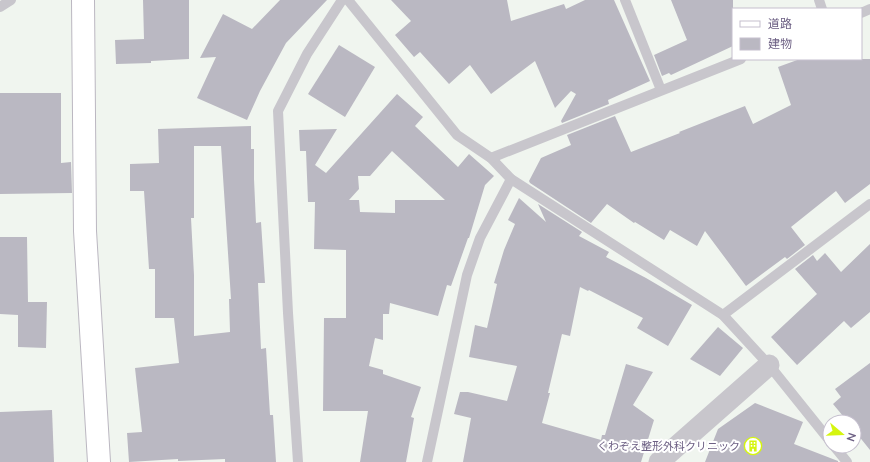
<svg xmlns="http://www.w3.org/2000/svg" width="870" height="462" font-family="'Nunito Sans','Noto Sans JP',sans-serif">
	<rect width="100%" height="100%" fill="#f0f5ef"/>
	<!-- building -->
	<g fill="#bab8c2" fill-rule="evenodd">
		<path d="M143,0h46v59l-38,2v2l-35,1 -1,-24 29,-1z"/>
		<path d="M280,0h47l-41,43 -26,48 -13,29 -50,-22 19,-41 -16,1 23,-44 29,15z"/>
		<path d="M391,0h116l4,21 53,-17 2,5 19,-9h29l36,81 -42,19 1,4 -47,19 -1,-2 15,-27 -5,-3 -16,17 -20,-47 -44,33 -21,-29 -21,19 -29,-32 -6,5 -19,-22 16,-14z"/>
		<path d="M671,0h62v46l-62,29 -2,-2 -7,3 -8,-21 33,-15z"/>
		<path d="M339,45l36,22 -30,50 -37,-23z"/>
		<path d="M800,59h70v125l-25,19 -9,-12 -45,36 14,18 -18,14 -2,-2 -39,29 -41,-55 -8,15 -27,-16 -6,10 -29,-18 -1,1 -27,-19 -16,19 -61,-40 -1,-2 12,-23 30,-13 -4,-10 48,-19 16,36 49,-19 -1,-1 66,-26 8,18 38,-19 -13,-38z"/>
		<path d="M0,93h61v70l10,-1 1,31 -72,1z"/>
		<path d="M397,94l26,23 -8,9 43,41 11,-13 25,22 -9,9 -16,53h-1l-17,48 -4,-1 -9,31 -48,-13 -1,11h-6v26l-8,-2 -6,28 14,4v4l38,13 -10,30 3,1 -8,44h-46l8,-51h-45l1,-93h22v-68l-32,-1 1,-47h-7l-2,-51h-6l-1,-21 38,-1 -22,36 11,8zM392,151l53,49h-50v13l-35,-1 -1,-12h-10l10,-11 -1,-13h12z"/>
		<path d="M251,126v23h3v30l2,44 5,-1 4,61h-7l3,66 5,-1 4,67h3l3,47h-51v-3l-47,2v-2l-49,3 -2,-29 15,-1 -7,-64 44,-5 -5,-45h-19v-49h-6l-5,-78h-14v-27l29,-1 -1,-34zM194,146h27l10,153h-2l1,33 -36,4v-61l-3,-57h3z"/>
		<path d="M519,198l27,24 -8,-18 44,28 -3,4 30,16 -3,5 40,21 46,27 -24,41 -31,-18 6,-10 -54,-28 -1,1 -8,-4 -10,49 -8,-2 -14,59h2l-8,30 59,17 1,-5h3l21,-71 27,8 -20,33 21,15 -13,42h-178l8,-44 -17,-4 6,-22h8l39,9 10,-35 -48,-9 6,-32 12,3 10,-44 -3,-1 10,-33 11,-26 -7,-4z"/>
		<path d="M0,237h27l1,65h19l-1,46 -28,-1v-32l-18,-1z"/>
		<path d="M870,244v68l-19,16 -7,-7 -47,44 -26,-28 46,-43 -22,-25 18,-14 4,6 8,-8 16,19z"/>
		<path d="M718,327l25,21 -23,28 -30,-17z"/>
		<path d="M870,363v87l-16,-20v-8h-6l-15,-18 8,-7 -6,-8z"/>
		<path d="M755,403l48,19 -9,22 44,17v1h-133l13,-33z"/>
		<path d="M52,410l2,52h-54v-50z"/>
	</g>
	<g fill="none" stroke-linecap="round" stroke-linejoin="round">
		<defs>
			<path id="secondary" d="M83,0l2,231 14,231"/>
		</defs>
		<!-- secondary casing -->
		<use href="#secondary" stroke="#bbb7c1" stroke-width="24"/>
		<!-- lane -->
		<g stroke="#c8c6cc" stroke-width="10">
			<path d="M348,0l109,135 34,23 20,21 212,136 46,50 61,76"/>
			<path d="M625,0l36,90"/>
			<path d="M819,0l3,9"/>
			<path d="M0,7l11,-7"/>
			<path d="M861,13l9,-4"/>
			<path d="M491,158l250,-99"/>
			<path d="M723,315l147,-111"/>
			<path d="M834,446l13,16"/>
			<path d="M298,462l-10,-149 -10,-202 29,-57 35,-54"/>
			<path d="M427,462l40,-187 13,-37 31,-59"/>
		</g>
		<!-- street -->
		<path stroke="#c8c6cc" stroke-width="21" d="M659,462l110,-97"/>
		<!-- secondary -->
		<use href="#secondary" stroke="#fff" stroke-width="22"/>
	</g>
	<!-- icons -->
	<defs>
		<symbol id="building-ring" viewBox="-11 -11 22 22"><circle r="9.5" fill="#fff" stroke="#d5f50f" stroke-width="1.5"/><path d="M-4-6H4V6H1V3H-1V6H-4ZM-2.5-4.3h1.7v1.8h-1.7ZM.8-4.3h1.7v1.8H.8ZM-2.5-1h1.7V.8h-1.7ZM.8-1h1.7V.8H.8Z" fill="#d5f50f"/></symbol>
	</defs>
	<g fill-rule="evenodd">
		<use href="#building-ring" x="743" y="436" width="20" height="20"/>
	</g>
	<g text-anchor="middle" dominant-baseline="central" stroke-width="4" stroke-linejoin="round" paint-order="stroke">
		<!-- poi labels -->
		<g font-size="11" fill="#6d6084" stroke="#fff" text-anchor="end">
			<text x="740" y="446">くわぞえ整形外科クリニック</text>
		</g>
	</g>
	<!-- legend -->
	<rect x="732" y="8" width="130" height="52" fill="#ffffff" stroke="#c5bfce"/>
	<rect x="740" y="21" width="20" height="6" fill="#ffffff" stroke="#c5bfce"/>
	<text x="768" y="28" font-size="12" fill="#6d6084">道路</text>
	<rect x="740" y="38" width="20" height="12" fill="#bab8c2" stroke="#c5bfce"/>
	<text x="768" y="48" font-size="12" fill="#6d6084">建物</text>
	<!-- north arrow -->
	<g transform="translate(842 434) rotate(109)"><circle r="19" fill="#ffffff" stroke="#c5bfce"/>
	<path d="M0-3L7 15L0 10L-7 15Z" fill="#d5f50f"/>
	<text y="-6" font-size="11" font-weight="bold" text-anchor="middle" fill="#6d6084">N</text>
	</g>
</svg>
